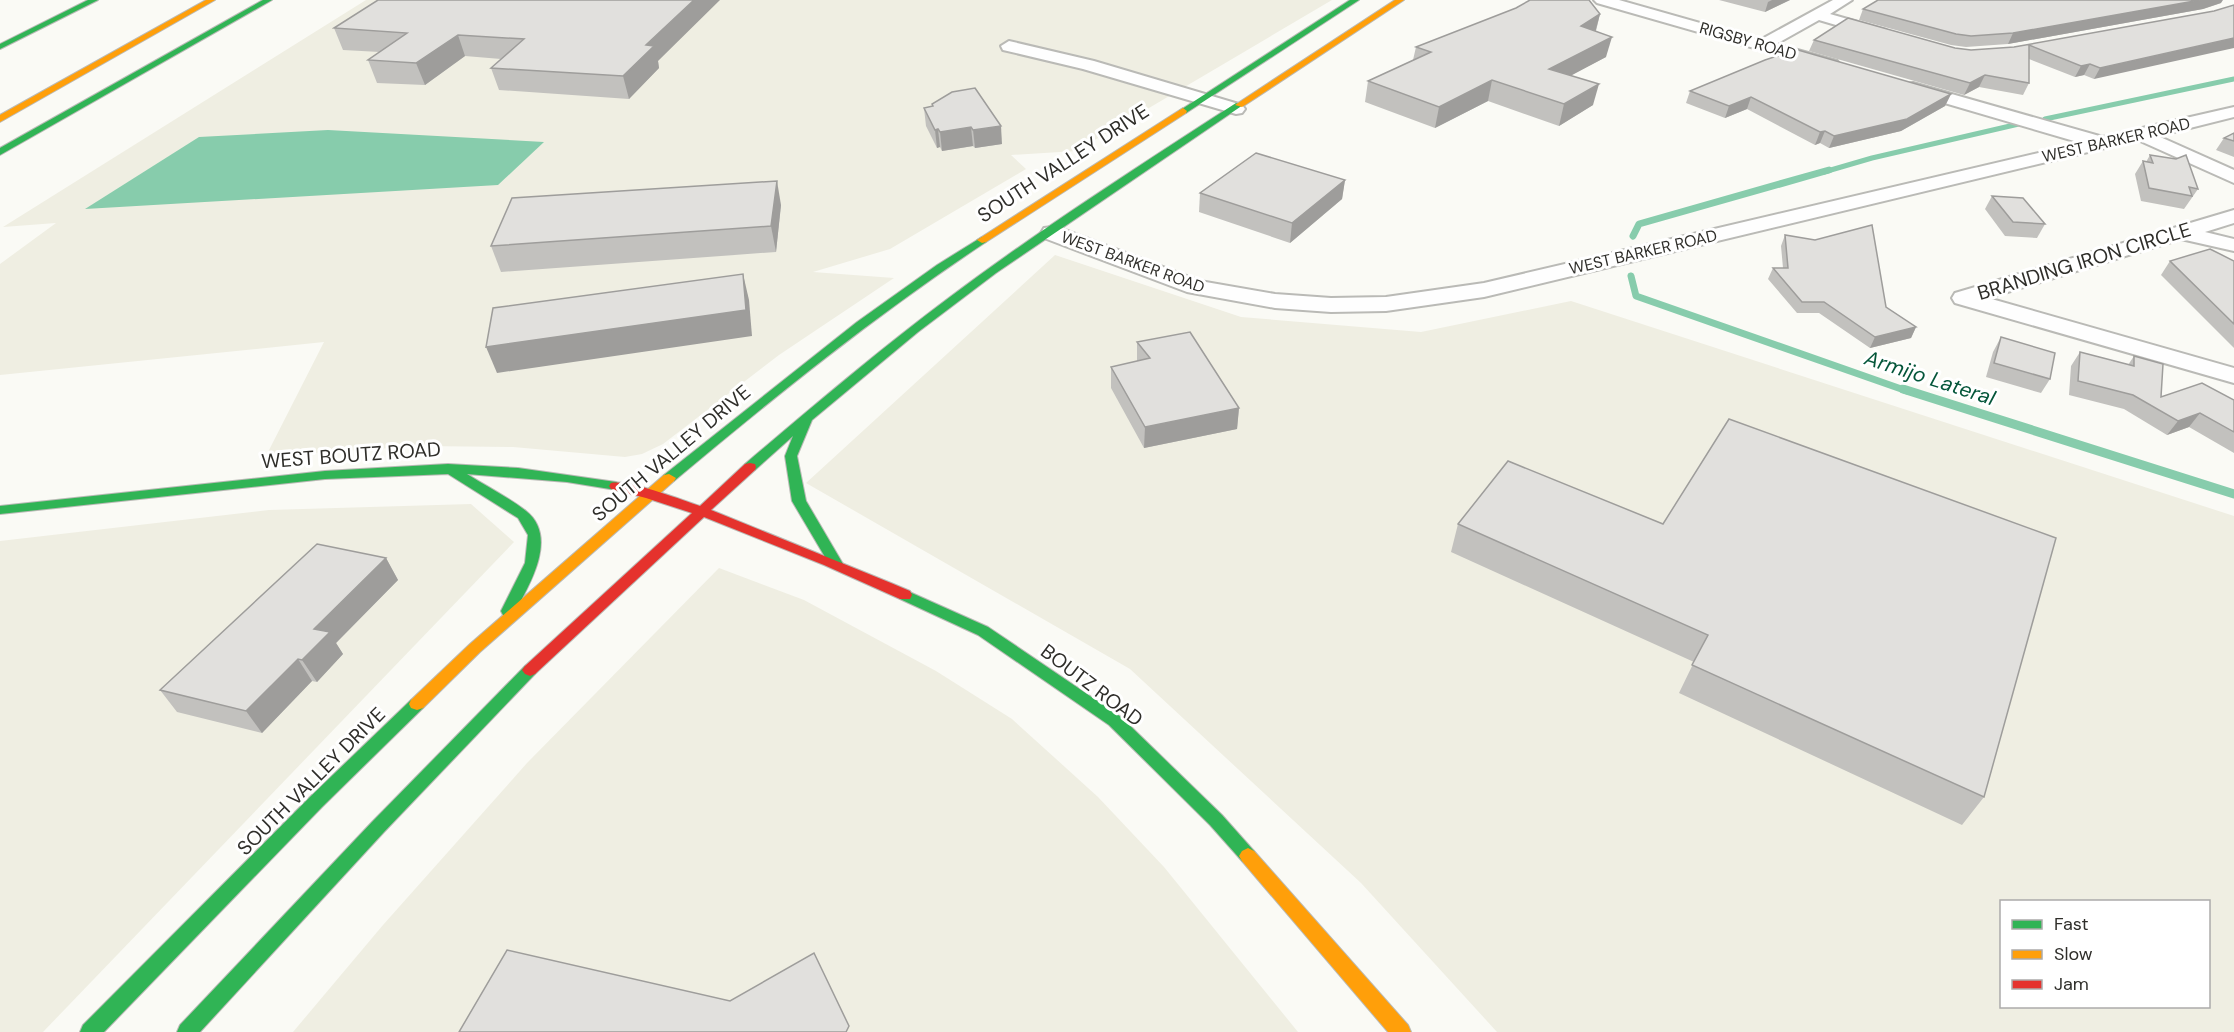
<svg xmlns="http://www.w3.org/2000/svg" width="2234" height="1032" font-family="'DM Sans',sans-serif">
	<rect width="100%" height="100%" fill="#fafaf5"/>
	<!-- built -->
	<g fill="#efeee2" fill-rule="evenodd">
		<path d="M366,0h966l-256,151 -65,4 15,14 -136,80 -77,23 81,6 -115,77 -116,89 -21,10 -17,3 -112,-10 -91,-1 -156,10 58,-114 -324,33v-111l56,-41 -53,4z"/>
		<path d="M1055,255l186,62 180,15 150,-31 663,215v516h-737l-136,-149 -231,-214 -324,-186zM2002,902h206v104h-206z"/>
		<path d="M471,504l43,38 -471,490h-43v-491l269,-31z"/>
		<path d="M719,568l85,32 132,71 76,48 86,78 66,70 134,165h-1005l90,-107 144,-162z"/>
	</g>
	<!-- water -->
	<path fill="#87ccac" d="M328,130l216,12 -46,43 -413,24 114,-72z"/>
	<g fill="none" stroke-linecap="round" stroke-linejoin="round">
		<!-- stream-far2 -->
		<g stroke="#87ccac" stroke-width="5">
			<path d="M2045,119l189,-40"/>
			<path d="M1824,172l48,-14 151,-35"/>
		</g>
		<!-- stream-far1 -->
		<g stroke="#87ccac" stroke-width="7">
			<path d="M1633,236l6,-12 190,-54"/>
			<path d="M1631,276l5,20 271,95"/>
		</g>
		<!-- stream -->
		<path stroke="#87ccac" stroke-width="9" d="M1903,389l331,105"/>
		<defs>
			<g id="street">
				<path d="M1594,0h25l141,40 73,-40h19l-22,14 56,16 2,3 -8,5 -61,-18 -43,24 61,17 3,4 -3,4 -6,1 -234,-67z"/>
				<path d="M1009,41l85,20 148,44 3,4 -3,4 -6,1 -153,-45 -80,-19 -2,-4z"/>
				<path d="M1913,83l190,54 131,-30v10l-76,19 76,34v13l-96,-43 -654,157 -98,14 -55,1 -56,-4 -88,-16 -143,-54 -3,-5 3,-5 8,-1 8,1 140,53 75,13 56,4 55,-1 98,-14 597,-140 -174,-51 -3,-4 3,-4z"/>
				<path d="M2234,210v13l-29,9 29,7v12l-53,-12 -193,59 246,70v15l-279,-80 -3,-5 3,-5z"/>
			</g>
			<g id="fast">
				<path d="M88,0h10l-98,49v-5z"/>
				<path d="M263,0h9l-272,155v-7z"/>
				<path d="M1350,0h9l-173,113 -7,-2z"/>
				<path d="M1236,103l7,2 -247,168 -78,59 -106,88 -15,36 9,45 37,63 -7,5 -5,-2 -39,-66 -7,-45 8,-20 -38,34h-10l-1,-3 1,-3c67,-57 134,-114 205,-167 92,-69 189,-131 286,-194z"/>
				<path d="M982,237l5,3 -1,2c-110,73 -212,155 -312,239h-10l-2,-3 2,-3 193,-153 80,-57z"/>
				<path d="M448,464l70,4 98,14 7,4 -7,4 -49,-8 -100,-8c19,12 41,23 59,37 33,26 3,75 -13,104h-10l-2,-4 24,-48 3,-28 -10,-17 -70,-44 -123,5 -325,35v-8l325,-35z"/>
				<path d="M905,590l83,37 133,90 101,98 32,36 3,5 -3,5 -6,3 -6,-3 -32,-36 -101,-100 -131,-90 -78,-36 -2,-4 2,-4z"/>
				<path d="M530,664l5,2 3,4 -3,4 -151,158 -184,200h-23l3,-7 192,-203 153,-156z"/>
				<path d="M417,698l6,2 2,4 -2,4 -101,99 -218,225h-24l3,-7 227,-228 101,-97z"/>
			</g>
			<g id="slow">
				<path d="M206,0h9l-215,122v-7z"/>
				<path d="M1395,0h9l-162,107 -7,-2z"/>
				<path d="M1183,108l4,3 -1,2 -200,129 -4,1 -5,-3z"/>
				<path d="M669,474l7,4 -2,3 -194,171 -57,56 -6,2 -6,-2 -2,-4 2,-4 59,-56 194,-169z"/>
				<path d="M1248,848l6,3 154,174 3,7h-23l-146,-171 -3,-5 3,-5z"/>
			</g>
			<path id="jam" d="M750,463l5,1 1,3 -1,3 -44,40 180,73 19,8 2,4 -2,4h-10l-76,-34 -120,-48 -169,157 -5,2 -5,-2 -3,-4 3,-4 167,-153 -46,-15 -35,-9 -2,-3 2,-3c17,-4 71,17 89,23l45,-42z"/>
		</defs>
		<!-- street casing -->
		<use href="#street" stroke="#babab6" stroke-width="4"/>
		<!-- fast casing -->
		<use href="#fast" stroke="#babab6" stroke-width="2"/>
		<!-- slow casing -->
		<use href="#slow" stroke="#babab6" stroke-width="2"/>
		<!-- jam casing -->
		<use href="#jam" stroke="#babab6" stroke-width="2"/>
		<!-- street -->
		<use href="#street" fill="#fefefe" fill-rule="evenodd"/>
		<!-- fast -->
		<use href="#fast" fill="#30b455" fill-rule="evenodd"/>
		<!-- slow -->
		<use href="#slow" fill="#ff9f0a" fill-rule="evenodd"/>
		<!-- jam -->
		<use href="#jam" fill="#e5322d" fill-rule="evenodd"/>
	</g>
	<!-- wall -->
	<g fill="#c2c1be">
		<path d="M378,0l280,61 1,7 -30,31 -130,-9 -8,-22 10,-9 -36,-3 -40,29 -48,-2 -9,-23 12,-8 -37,-2 -9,-22z"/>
		<path d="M1719,0h71l-25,12z"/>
		<path d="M2221,3l-18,6 -195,35 -42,3 -15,-2 -92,-25 4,-11z"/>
		<path d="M2214,11l-120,68 -10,-4 -9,2 -46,-18v24l-6,12 -44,-8 -15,8 -155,-44 5,-11 141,8 16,2 43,-3z"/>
		<path d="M1600,14l-4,17 10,26 -35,18 22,30 -34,21 -71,-25 -53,27 -70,-26 3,-21 45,-21 3,-13z"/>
		<path d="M1791,55l160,39 -6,12 -44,25 -72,17 -9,-5 -5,2 -68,-36 -22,9 -39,-15 4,-12z"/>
		<path d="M932,104l70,40 -27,4 -2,-2 -31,5 -2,-4 -3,1 -11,-22 -2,-18 8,-2z"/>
		<path d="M2234,133v24l-18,-7 8,-12z"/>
		<path d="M2150,155l48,34 -14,20 -43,-8 -6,-27 8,-13 3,1z"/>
		<path d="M1345,180l-3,19 -52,44 -91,-31 1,-19z"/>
		<path d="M1992,196l53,28 -8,14 -32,-2 -20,-27z"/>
		<path d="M781,205l-5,47 -275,20 -10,-26z"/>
		<path d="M1785,235l101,72 30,20 -5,11 -41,10 -51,-35h-22l-29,-34 5,-11h10l-2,-22z"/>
		<path d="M2170,261h64v87l-73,-73z"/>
		<path d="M2001,337l49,42 -9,14 -55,-16 7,-25z"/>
		<path d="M1137,342l102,66 -2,21 -93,19 -33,-60v-21l26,-6z"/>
		<path d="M2080,352l48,13 6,-9 27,41 73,3v53l-45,-26 -22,8 -43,-26 -55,-14 2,-29z"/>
		<path d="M1508,461l476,336 -22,28 -283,-132 15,-31 -243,-110 7,-28z"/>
		<path d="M386,558l12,22 -62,63 7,11 -26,28 -5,-1 -50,52 -85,-21 -17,-22z"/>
	</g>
	<!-- shaded-wall -->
	<g fill="#9e9d9b">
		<path d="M694,0h26l-62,61 1,7 -30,31 -6,-23 23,-31z"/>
		<path d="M1772,0h18l-25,12 3,-10z"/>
		<path d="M2200,0h23l-2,3 -18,6 -195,35 5,-11z"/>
		<path d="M1600,14l-5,19 -14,-7z"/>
		<path d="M458,35l7,21 -40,29 -9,-22z"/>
		<path d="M1612,37l-6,20 -62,33 5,-21z"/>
		<path d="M2234,38v10l-140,31 6,-11z"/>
		<path d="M2090,64l-6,11 -9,2 6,-11z"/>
		<path d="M1985,75l-6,12 -15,8 6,-12z"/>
		<path d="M1492,80l-4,21 -53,27 4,-21z"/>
		<path d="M1599,84l-6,21 -34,21 5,-22z"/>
		<path d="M1951,94l-6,12 -44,25 -72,17 5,-12z"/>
		<path d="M1751,97l-4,12 -22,9 4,-12z"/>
		<path d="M1001,126l1,18 -27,4 -2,-18z"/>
		<path d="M971,127l2,19 -31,5 -2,-19z"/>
		<path d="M938,129l2,18 -3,1 -2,-18z"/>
		<path d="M1825,131l-5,12 -5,2 5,-13z"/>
		<path d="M1345,180l-3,19 -52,44 2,-20z"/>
		<path d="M777,181l4,24 -5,47 -5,-26z"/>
		<path d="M743,274l6,26 3,36 -255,37 -11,-26z"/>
		<path d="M1916,327l-5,11 -41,10 5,-11z"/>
		<path d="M1239,408l-2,21 -93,19 1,-21z"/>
		<path d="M2200,413l-11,14 -22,8 11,-14z"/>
		<path d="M386,558l12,22 -62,63 7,11 -26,28 -15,-22 12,-31z"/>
		<path d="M298,659l14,22 -50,52 -16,-22z"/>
	</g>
	<!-- building -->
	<g fill="#e1e0dd" stroke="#9e9d9b" stroke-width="1.5">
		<path d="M378,0h316l-48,45 8,1 -31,30 -132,-8 33,-29 -66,-4 -42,28 -48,-3 39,-27 -73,-5z"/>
		<path d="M1530,0h59l11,14 -19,12 31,11 -63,32 50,15 -35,20 -72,-24 -53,27 -71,-26 63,-29 -15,-5 100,-39z"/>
		<path d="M1878,0h322l-187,33 -42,3 -15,-2 -93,-25z"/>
		<path d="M2234,5v33l-134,30 -10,-4 -9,2 -52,-21v38l-44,-8 -15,8 -156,-43 34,-22 107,30 16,2 43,-3 200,-36z"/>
		<path d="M1798,50l153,44 -44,25 -73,17 -9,-5 -5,1 -69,-35 -22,9 -39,-15 75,-31 21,-7 5,2z"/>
		<path d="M975,88l26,38 -28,4 -2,-3 -31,5 -2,-3 -3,1 -11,-22 9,-2 -1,-2 20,-12z"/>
		<path d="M2234,133v8l-10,-3z"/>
		<path d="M1256,153l89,27 -53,43 -92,-30z"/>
		<path d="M2150,155l26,4 10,-4 12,34 -9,-2 3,9 -43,-8 -6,-27 10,2z"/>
		<path d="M777,181l-6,45 -280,20 21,-48z"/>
		<path d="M1992,196l31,2 22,26 -32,-2z"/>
		<path d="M1872,225l14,82 30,20 -41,10 -51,-35h-22l-29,-34h15l-3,-33 30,5z"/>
		<path d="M2210,249l24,12v63l-64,-63z"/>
		<path d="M743,274l3,36 -260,37 7,-39z"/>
		<path d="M1190,332l49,76 -94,19 -34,-60 39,-9 -13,-16z"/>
		<path d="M2001,337l54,16 -5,26 -56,-16z"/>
		<path d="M2080,352l54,14v-10l29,8 -2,33 41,-14 32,17v32l-34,-19 -22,8 -45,-26 -55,-14z"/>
		<path d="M1729,419l327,119 -72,259 -292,-132 16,-30 -250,-111 50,-63 155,63z"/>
		<path d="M317,544l69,14 -72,71 16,3 -28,28 -4,-1 -52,52 -86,-21z"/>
		<path d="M507,950l223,51 84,-48 35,73 -3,6h-387z"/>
	</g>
	<g text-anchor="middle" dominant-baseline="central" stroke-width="6" stroke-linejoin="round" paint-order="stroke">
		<!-- far-street labels -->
		<g font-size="16" fill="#2f2e2a" stroke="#fff">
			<text transform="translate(1748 41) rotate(16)">RIGSBY ROAD</text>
			<text transform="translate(2116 140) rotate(-13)">WEST BARKER ROAD</text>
			<text transform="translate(1643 252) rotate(-13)">WEST BARKER ROAD</text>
			<text transform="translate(1133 262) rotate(20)">WEST BARKER ROAD</text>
		</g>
		<!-- street labels -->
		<g font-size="20" fill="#2f2e2a" stroke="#fff">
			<text transform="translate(1063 163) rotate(-33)">SOUTH VALLEY DRIVE</text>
			<text transform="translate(2084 261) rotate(-17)">BRANDING IRON CIRCLE</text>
			<text transform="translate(671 453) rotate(-40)">SOUTH VALLEY DRIVE</text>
			<text transform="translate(351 455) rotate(-4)">WEST BOUTZ ROAD</text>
			<text transform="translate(1092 685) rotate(37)">BOUTZ ROAD</text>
			<text transform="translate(311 781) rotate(-45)">SOUTH VALLEY DRIVE</text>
		</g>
		<!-- water labels -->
		<g font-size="21" font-style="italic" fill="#04563a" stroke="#fff">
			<text transform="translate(1930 378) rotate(18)">Armijo Lateral</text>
		</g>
	</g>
	<!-- legend -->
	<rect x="2000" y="900" width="210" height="108" fill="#ffffff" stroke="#acabaa" stroke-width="1.5"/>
	<rect x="2012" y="920" width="30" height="9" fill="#30b455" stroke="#acabaa" stroke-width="1.5"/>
	<text x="2054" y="930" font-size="18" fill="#2f2e2a">Fast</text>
	<rect x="2012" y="950" width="30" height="9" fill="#ff9f0a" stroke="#acabaa" stroke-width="1.5"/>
	<text x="2054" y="960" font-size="18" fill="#2f2e2a">Slow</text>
	<rect x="2012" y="980" width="30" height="9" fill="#e5322d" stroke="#acabaa" stroke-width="1.5"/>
	<text x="2054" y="990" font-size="18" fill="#2f2e2a">Jam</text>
</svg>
